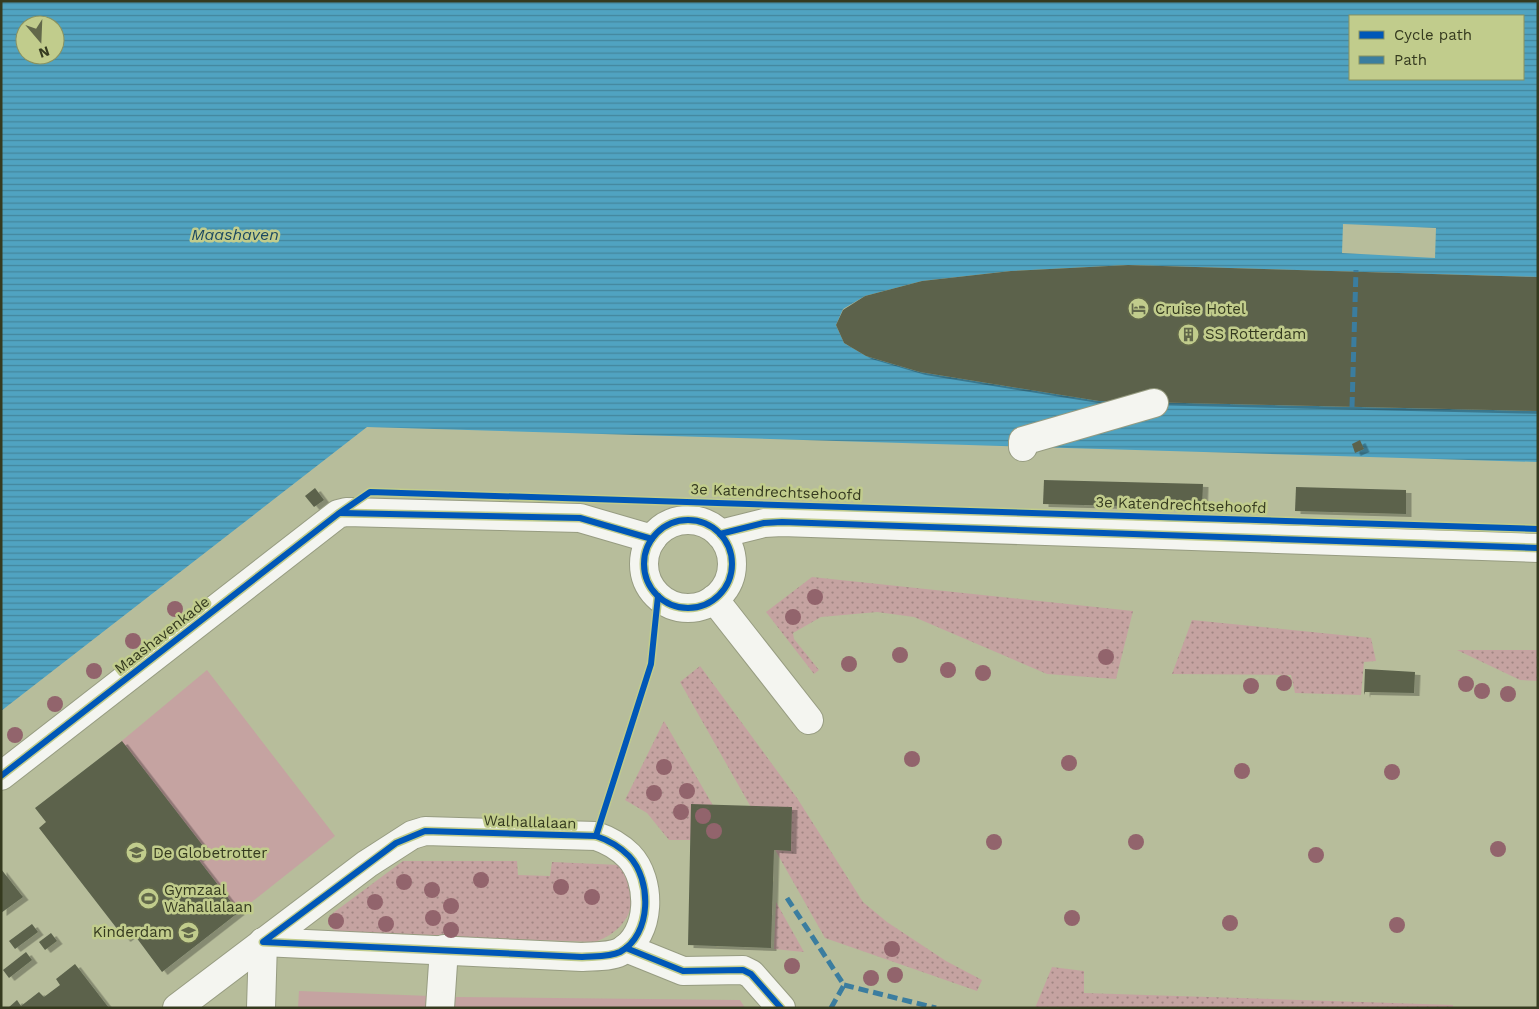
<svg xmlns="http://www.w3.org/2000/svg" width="1539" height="1009" font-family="'Work Sans',sans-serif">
	<defs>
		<pattern id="grass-dots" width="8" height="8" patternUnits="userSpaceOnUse" patternTransform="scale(1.25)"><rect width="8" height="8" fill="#c5a3a1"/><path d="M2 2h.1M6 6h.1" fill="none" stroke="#a18683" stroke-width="1.8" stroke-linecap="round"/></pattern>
		<pattern id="water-rules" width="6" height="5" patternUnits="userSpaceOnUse" patternTransform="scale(1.25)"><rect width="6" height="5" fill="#50a3c1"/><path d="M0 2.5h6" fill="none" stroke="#43869c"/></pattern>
		<filter id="shadow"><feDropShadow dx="5.5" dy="3" stdDeviation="0" flood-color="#0004"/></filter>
	</defs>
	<rect width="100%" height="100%" fill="#b7bd9b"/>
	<!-- grass -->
	<g fill="url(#grass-dots)">
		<path d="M812,577l321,34 -17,68 -69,-5 -133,-57 -37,-5 -56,5 -28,16 1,6 25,31 -5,4 -48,-62z"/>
		<path d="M1192,620l179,18 5,23 -12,1 -3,33 -66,-2 -4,-18 -119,-1z"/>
		<path d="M1457,650h81v31l-18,-1z"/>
		<path d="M700,666l97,132 66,104 24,20 59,39 36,19 -5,11 -152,-53 -145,-256z"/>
		<path d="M664,721l69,119h-64l-22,-27 -22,-13z"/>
		<path d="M403,861h114l1,14 32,1 2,-14 68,3c24,32 10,65 -25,77l-258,-9 -9,-9 5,-11z"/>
		<path d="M776,902l28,50 -30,-3z"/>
		<path d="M1052,967l32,4v22l369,12v3h-418z"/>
	</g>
	<!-- park -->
	<g fill="#c5a3a1">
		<path d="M207,670l128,166 -96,76 -127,-163z"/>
		<path d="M299,991l131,5 -1,12h-131z"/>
		<path d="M453,997l287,3 5,8h-292z"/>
	</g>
	<!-- water -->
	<path fill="url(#water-rules)" fill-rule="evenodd" d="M1,1h1537v276l-410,-12 -117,6 -89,10 -57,15 -22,13 -7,16 8,18 22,13 54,16 179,29 439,10v51l-1171,-35 -366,284zM1350,16h173v63h-173zM25,25h30v30h-30z"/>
	<!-- pier -->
	<path fill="#b7bd9b" d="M1343,224l93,4 -1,30 -93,-5z"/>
	<!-- building -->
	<g fill="#5b624c" filter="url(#shadow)">
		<path d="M1128,265l410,12v134l-439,-10 -179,-29 -54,-16 -22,-13 -8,-18 7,-15 22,-14 57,-15 89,-10z"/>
		<path d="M1360,440l4,9 -9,4 -3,-9z"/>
		<path d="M1044,480l159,4 -1,24 -159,-4z"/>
		<path d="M1296,487l110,3v24l-111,-3z"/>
		<path d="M315,488l9,12 -10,7 -9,-11z"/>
		<path d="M1365,669l50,3 -1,21 -49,-1 -1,3z"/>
		<path d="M122,741l85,110 -9,8 41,53 -77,60 -29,-39 -8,6 -86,-111 7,-6 -11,-14z"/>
		<path d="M691,804l101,3 -1,44 -17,-1 -3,98 -83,-3z"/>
		<path d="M1,869l22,28 -22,16z"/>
		<path d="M32,924l6,8 -23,17 -6,-8z"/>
		<path d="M51,933l6,8 -12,9 -6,-8z"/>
		<path d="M26,952l6,8 -23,18 -6,-8z"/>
		<path d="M75,964l34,44h-101l9,-8 4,6 18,-14 5,5 16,-12 -4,-6z"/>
	</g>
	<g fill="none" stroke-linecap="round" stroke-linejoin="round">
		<defs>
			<g id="minor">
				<path d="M1023,447v-6l131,-38"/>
				<circle cx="688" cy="564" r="44"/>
				<path d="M720,534l44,-11 18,-1 756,26"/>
				<path d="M714,599l95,121"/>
				<path d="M1,776l337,-262 8,-2 234,6 72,21"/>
				<path d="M626,948l57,23 60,-1 8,4 30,34"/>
				<path d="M177,1008l190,-144 45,-29 13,-4 171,5c12,4 24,11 33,20 23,24 23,79 -9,96 -10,5 -26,4 -38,5l-319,-15"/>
				<path d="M261,1008l2,-66"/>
				<path d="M440,1008l4,-59"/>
			</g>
		</defs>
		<!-- minor casing -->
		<use href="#minor" stroke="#979c81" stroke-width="30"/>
		<!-- minor -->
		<use href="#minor" stroke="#f4f5f0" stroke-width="28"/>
		<!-- quiet -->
		<g stroke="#3b7d9f" stroke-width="5" stroke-dasharray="10 5" stroke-linecap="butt">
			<path d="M1352,407l4,-137"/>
			<path d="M787,898l57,87"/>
			<path d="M844,985l92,23"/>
			<path d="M831,1008l13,-23"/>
		</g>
		<defs>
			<g id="cycleway">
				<path d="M341,513l239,5 72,21"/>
				<circle cx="688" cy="564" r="44"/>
				<path d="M720,534l44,-11 18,-1 756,26"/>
				<path d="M1,776l337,-262 32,-22 1168,37"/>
				<path d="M425,831l171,5c12,4 24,11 33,20 23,24 23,79 -9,96 -10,5 -26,4 -38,5l-319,-15 133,-99z"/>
				<path d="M596,836l55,-172 7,-68"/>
				<path d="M626,948l57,23 60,-1 8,4 30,34"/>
			</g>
		</defs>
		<!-- cycleway casing -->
		<use href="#cycleway" stroke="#c1cc8c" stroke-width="9"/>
		<!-- cycleway -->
		<use href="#cycleway" stroke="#0057b8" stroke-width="6"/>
	</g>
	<!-- trees -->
	<g fill="#92646c">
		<circle cx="815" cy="597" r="8"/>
		<circle cx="175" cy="609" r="8"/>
		<circle cx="793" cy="617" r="8"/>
		<circle cx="133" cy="641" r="8"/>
		<circle cx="900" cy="655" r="8"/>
		<circle cx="1106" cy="657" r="8"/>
		<circle cx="849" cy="664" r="8"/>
		<circle cx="948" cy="670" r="8"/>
		<circle cx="94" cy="671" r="8"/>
		<circle cx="983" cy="673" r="8"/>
		<circle cx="1284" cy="683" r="8"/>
		<circle cx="1466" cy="684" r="8"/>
		<circle cx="1251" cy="686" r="8"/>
		<circle cx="1482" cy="691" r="8"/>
		<circle cx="1508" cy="694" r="8"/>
		<circle cx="55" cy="704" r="8"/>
		<circle cx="15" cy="735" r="8"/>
		<circle cx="912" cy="759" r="8"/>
		<circle cx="1069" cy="763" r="8"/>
		<circle cx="664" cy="767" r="8"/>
		<circle cx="1242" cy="771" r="8"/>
		<circle cx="1392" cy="772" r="8"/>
		<circle cx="687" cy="791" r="8"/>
		<circle cx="654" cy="793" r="8"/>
		<circle cx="681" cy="812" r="8"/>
		<circle cx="703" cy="816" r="8"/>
		<circle cx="714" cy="831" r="8"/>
		<circle cx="994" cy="842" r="8"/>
		<circle cx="1136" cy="842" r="8"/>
		<circle cx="1498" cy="849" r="8"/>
		<circle cx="1316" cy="855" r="8"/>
		<circle cx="481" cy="880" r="8"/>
		<circle cx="404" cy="882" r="8"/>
		<circle cx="561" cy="887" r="8"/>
		<circle cx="432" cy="890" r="8"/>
		<circle cx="592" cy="897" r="8"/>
		<circle cx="375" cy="902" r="8"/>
		<circle cx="451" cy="906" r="8"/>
		<circle cx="433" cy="918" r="8"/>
		<circle cx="1072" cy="918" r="8"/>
		<circle cx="336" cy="921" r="8"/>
		<circle cx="1230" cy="923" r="8"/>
		<circle cx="386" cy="924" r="8"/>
		<circle cx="1397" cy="925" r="8"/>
		<circle cx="451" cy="930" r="8"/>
		<circle cx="892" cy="949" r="8"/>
		<circle cx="792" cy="966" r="8"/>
		<circle cx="895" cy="975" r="8"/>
		<circle cx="871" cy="978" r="8"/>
	</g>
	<!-- icons -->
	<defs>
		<symbol id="hotel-ring" viewBox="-11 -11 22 22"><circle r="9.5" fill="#c1cc8c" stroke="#62684a" stroke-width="1.5"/><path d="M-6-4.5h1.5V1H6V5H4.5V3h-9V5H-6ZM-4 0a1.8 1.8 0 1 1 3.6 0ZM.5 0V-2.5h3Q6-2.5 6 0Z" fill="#62684a"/></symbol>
		<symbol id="building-ring" viewBox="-11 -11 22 22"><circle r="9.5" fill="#c1cc8c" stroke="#62684a" stroke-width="1.5"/><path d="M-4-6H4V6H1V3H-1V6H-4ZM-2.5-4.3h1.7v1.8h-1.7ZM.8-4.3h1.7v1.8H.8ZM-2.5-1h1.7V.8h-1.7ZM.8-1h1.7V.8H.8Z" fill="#62684a"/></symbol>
		<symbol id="school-ring" viewBox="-11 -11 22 22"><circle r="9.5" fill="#c1cc8c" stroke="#62684a" stroke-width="1.5"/><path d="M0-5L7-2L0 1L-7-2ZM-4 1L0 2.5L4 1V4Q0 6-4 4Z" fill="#62684a"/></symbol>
		<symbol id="stadium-ring" viewBox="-11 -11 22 22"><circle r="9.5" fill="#c1cc8c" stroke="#62684a" stroke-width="1.5"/><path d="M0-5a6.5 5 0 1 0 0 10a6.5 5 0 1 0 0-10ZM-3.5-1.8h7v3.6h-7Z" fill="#62684a"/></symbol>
	</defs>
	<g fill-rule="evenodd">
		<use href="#hotel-ring" x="1126" y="296" width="25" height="25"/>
		<use href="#building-ring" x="1176" y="322" width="25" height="25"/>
		<use href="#school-ring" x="124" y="840" width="25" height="25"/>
		<use href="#stadium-ring" x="136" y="886" width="25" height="25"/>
		<use href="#school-ring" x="176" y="920" width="25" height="25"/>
	</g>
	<g text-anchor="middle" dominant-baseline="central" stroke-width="5" stroke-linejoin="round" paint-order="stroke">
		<!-- poi labels -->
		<g font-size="15" fill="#353a1f" stroke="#c1cc8c" text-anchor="start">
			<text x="1155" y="309">Cruise Hotel</text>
			<text x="1205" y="334">SS Rotterdam</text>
			<text x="153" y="853">De Globetrotter</text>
			<text x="164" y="890">Gymzaal<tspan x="164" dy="17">Wahallalaan</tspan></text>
			<text x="172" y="932" text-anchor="end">Kinderdam</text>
		</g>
		<!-- street labels -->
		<g font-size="15" fill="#353a1f" stroke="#c1cc8c">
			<text transform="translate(776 492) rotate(2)">3e Katendrechtsehoofd</text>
			<text transform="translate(1181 505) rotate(2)">3e Katendrechtsehoofd</text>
			<text transform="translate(162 635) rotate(-38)">Maashavenkade</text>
			<text transform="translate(530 822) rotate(2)">Walhallalaan</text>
		</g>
		<!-- water labels -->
		<g font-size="16" font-style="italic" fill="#1c4860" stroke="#c1cc8c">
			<text x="235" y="234">Maashaven</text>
		</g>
	</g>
	<!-- border -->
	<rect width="1539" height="1009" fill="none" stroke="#353a1f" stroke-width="5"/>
	<!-- legend -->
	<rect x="1349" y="15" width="175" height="65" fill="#c1cc8c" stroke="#899260"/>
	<rect x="1359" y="31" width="25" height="8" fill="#0057b8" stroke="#899260"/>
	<text x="1394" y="40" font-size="15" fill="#353a1f">Cycle path</text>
	<rect x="1359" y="56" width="25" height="8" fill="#3b7d9f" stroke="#899260"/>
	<text x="1394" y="65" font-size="15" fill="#353a1f">Path</text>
	<!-- north arrow -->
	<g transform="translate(40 40) rotate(161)"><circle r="24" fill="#c1cc8c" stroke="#899260"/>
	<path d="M0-4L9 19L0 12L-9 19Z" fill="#62684a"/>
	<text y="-8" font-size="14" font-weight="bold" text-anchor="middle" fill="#353a1f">N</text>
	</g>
</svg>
